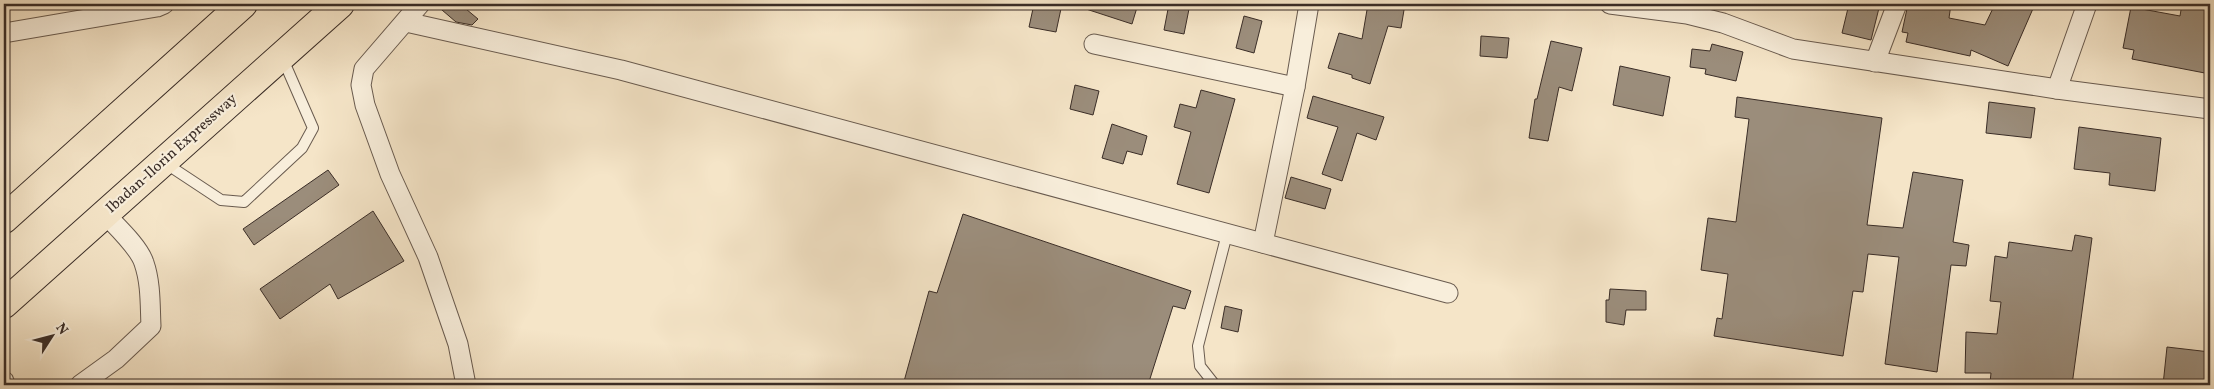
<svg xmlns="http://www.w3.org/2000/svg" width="2214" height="389" font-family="Vollkorn,serif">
	<rect width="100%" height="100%" fill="#f5e5c8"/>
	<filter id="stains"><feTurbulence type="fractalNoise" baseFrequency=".004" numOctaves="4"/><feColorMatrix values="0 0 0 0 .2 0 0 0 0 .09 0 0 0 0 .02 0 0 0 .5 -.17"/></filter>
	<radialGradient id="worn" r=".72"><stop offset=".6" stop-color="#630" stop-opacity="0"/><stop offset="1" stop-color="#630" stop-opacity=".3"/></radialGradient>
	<!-- building -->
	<g fill="#9b8d7b" stroke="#3a2d27">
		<path d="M435,4h25l18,15 -6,6 -16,-3z"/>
		<path d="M1034,4h28l-6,28 -27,-5z"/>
		<path d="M1083,4h55l-6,20 -49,-16z"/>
		<path d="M1169,4h21l-6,30 -20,-4z"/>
		<path d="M1368,4l22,3v-3h15l-4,24 -13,-2 -18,58 -18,-6v-3l-24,-7 11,-35 23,6z"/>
		<path d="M1849,4h31l-9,36 -29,-7z"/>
		<path d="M1908,4h43l-2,14 36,7 10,-21h40l-27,62 -37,-16 -1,6 -64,-14 2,-9 -6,-1z"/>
		<path d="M2182,4h28v70l-78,-15 2,-9 -11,-2 8,-41 49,9z"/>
		<path d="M1244,16l18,5 -8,32 -18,-5z"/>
		<path d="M1481,36l28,2 -2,20 -27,-2z"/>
		<path d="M1551,41l31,7 -10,43 -13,-4 -11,54 -19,-3 6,-39h2z"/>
		<path d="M1712,44l31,8 -7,29 -31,-7 1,-5 -16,-2 2,-18 18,2z"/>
		<path d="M1620,66l50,11 -7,39 -50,-11z"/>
		<path d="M1075,85l24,6 -6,24 -23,-6z"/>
		<path d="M1201,90l34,9 -26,94 -32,-9 14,-52 -17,-5 6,-23 16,4z"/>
		<path d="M1313,96l71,21 -8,23 -19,-7 -15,48 -20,-7 16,-47 -31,-9z"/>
		<path d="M1737,97l145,21 -15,107 36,3 10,-56 50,8 -10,62 16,3 -3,21 -15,-1 -14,107 -52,-8 14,-107 -31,-3 -5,38 -10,-1 -10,65 -129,-20 3,-18 5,1 6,-45 -27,-4 7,-52 28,4 13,-103 -14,-2z"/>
		<path d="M1989,102l46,6 -4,30 -45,-5z"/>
		<path d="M1112,124l35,12 -5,19 -15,-4 -4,13 -21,-6z"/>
		<path d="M2079,127l82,11 -6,53 -46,-6 1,-12 -36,-4z"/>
		<path d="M328,170l11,15 -85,60 -11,-16z"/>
		<path d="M1291,177l40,12 -6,20 -40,-11z"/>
		<path d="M373,211l31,50 -66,38 -8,-15 -50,35 -20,-30z"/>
		<path d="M963,214l228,77 -6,18 -12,-3 -25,79h-245l26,-94 8,2z"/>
		<path d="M2075,235l17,3 -20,147h-64l-18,-2 1,-10h-26l1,-41 31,2 4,-32 -11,-1 5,-45 12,2 2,-16 63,9z"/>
		<path d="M1610,289l36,2v19h-20l-2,15 -18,-3v-22h3z"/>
		<path d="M1225,306l17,4 -4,22 -17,-4z"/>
		<path d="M2167,347l43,5v33h-47z"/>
	</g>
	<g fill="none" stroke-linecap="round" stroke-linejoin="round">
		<defs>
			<g id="service">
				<path d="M165,163l56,37 23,2 58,-54 11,-20 -31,-71"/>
				<path d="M1215,385l-15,-19 -2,-20 29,-112"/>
			</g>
			<g id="minor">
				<path d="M420,4l-56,65 -3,16 4,20 25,69 38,83 30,87 8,41"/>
				<path d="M1610,4l77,10 36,9 70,26 264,40 153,20"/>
				<path d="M406,22l215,48 827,223"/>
				<path d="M4,33l153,-26 7,-3"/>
				<path d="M1094,44l201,43"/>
				<path d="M1875,62l22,-58"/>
				<path d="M2057,89l30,-85"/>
				<path d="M1263,243l32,-156 14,-83"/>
				<path d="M4,381l1,4"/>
				<path d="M80,385l36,-26 35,-33c-1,-20 0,-43 -7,-63 -5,-16 -27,-36 -39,-49"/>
			</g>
			<g id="motorway">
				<path d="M4,219l239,-215"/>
				<path d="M4,304l336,-300"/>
			</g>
		</defs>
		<!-- service casing -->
		<use href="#service" stroke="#695b4f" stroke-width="12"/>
		<!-- minor casing -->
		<use href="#minor" stroke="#695b4f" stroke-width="21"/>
		<!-- motorway casing -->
		<use href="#motorway" stroke="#3a2d27" stroke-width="30"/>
		<!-- service -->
		<use href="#service" stroke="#f8eedb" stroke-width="10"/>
		<!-- minor -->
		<use href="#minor" stroke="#f8eedb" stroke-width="19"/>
		<!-- motorway -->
		<use href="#motorway" stroke="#f5e5c8" stroke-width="28"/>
	</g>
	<g text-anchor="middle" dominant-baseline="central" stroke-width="4.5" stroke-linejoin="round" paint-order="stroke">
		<!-- street labels -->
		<g font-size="15" fill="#3a2d27" stroke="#f8eedb">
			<text transform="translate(172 154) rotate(-42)">Ibadan-Ilorin Expressway</text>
		</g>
	</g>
	<!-- margin -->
	<rect width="2214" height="389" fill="none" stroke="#f5e5c8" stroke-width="20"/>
	<rect x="5" y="5" width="2204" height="379" fill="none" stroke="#3a2d27" stroke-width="2.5"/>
	<rect x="10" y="10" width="2194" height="369" fill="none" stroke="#3a2d27"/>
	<!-- north arrow -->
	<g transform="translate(52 336) rotate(54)" stroke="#f8eedb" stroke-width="4" paint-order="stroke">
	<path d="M0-4L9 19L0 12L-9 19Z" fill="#3a2d27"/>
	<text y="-8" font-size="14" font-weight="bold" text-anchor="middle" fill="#3a2d27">N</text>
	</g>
	<rect width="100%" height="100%" filter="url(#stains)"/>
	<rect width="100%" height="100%" fill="url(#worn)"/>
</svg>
